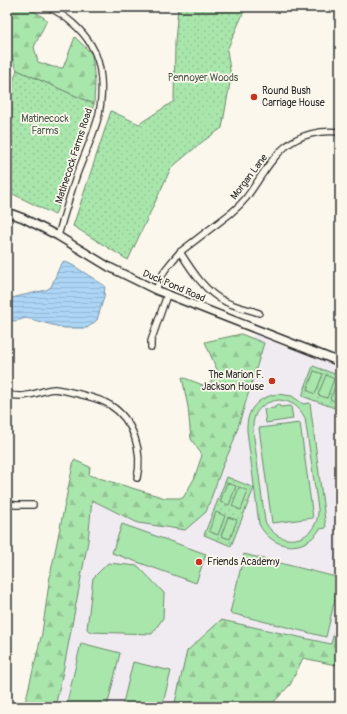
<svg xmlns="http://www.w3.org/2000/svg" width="347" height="714" font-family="Pangolin,sans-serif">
	<defs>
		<pattern id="forest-firs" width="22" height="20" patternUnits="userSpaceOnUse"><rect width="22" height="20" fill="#a9e6ac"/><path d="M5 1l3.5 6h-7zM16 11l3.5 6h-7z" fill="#92c594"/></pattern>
		<pattern id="park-dots" width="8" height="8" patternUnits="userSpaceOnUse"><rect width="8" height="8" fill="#a9e6ac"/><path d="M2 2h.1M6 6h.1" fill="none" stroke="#92c594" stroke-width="1.8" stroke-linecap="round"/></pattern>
		<pattern id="water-rules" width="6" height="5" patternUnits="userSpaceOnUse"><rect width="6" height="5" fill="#acd5f6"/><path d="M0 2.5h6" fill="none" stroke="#94b7d3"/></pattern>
	</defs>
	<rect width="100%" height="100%" fill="#fbf7ec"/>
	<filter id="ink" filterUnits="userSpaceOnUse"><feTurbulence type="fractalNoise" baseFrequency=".025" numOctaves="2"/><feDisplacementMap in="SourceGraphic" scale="8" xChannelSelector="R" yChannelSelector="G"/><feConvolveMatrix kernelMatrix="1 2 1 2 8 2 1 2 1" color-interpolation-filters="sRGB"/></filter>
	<g filter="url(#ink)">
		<!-- built -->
		<path fill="#f0ebf0" d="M254,332l86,32v245l-8,35 -111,-24 -31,87h-159l44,-235 89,29 31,1z"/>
		<!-- forest -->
		<g fill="url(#forest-firs)" stroke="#6a886c">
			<path d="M7,7h22l18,13 -13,27 4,15 15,5 10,1 12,-31 17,17 3,29 -1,21 -77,-34 -10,-24z"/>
			<path d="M241,334l23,9 -31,100 -10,22 -17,47 -21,18 -47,-7 -46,-23 -4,41 -24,126 -9,40h-31l18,-74 8,-57 24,-116 16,7 -1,8 76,23h18l11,-19 8,-24 -11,-16 -3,-32 -6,-30 26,10 9,-17 -12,-28z"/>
			<path d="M340,609v57l-37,-8 -13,27 -21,22h-95l13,-56 34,-31 110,24z"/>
		</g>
		<!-- park -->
		<g fill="url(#park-dots)" stroke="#6a886c">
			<path d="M178,7h68l-19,43 4,27 -9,51 -20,14 -31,26 -43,92 -55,-34 38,-115 28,13 35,-23 1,-59z"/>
			<path d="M17,70l77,34 -39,111 -48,-24v-91z"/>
			<path d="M313,366l27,10v34l-38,-14z"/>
			<path d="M227,477l27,11 -23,58 -27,-11z"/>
		</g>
		<!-- garden -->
		<g fill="#a9e6ac" stroke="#6a886c" fill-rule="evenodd">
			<path d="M314,371l9,3 -8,20 -8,-4z"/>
			<path d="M326,375l8,4 -7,19 -9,-3z"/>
			<path d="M338,380l2,1 -1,22 -9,-4z"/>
			<path d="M278,394l14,2 11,8 7,-1 16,125 -6,1c-16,25 -48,21 -61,-5l-12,-93c-1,-22 11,-34 31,-37zM279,400c12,1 20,6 26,18l13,91c1,33 -39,42 -53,12l-12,-91c-1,-17 8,-28 26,-30z"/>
			<path d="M279,405l1,2 11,-1 2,13 -27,4 -2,-14 11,-1v-2z"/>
			<path d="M300,423l13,95 -41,5 -13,-95z"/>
			<path d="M227,483l9,3 -7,19 -9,-3z"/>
			<path d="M239,487l9,4 -7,19 -9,-4z"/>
			<path d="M216,512l9,4 -7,19 -9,-4z"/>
			<path d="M228,517l9,3 -7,19 -9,-3z"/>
			<path d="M122,524l84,30 -10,29 -84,-30z"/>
			<path d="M244,554l96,24 -14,59 -96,-24z"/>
			<path d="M108,563l30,3 26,27 -1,25 -11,16 -62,-2 -3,-3 6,-51z"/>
			<path d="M81,643l39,10 -13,54h-41z"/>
			<path d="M133,662l38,9 -9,36h-40z"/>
		</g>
		<!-- water -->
		<path fill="url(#water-rules)" stroke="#7891a5" d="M64,261l10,5 31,20 -1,11 -7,23 -10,8h-23l-38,-10 -10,3 -9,-1v-21l39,-9 5,-3 8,-19z"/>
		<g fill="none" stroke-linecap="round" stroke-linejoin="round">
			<defs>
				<g id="minor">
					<path d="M48,7c17,8 34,22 43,38 12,19 12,48 8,69 -5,21 -15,41 -22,60 -7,21 -13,41 -19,62"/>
					<path d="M58,12l2,-5"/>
					<path d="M180,252c12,19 26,41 46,50 10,5 22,7 33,11"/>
					<path d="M156,290l4,-10 5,-10 8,-10 7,-8 51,-39c6,-5 11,-10 15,-15 13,-17 23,-38 39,-51 15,-13 36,-17 55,-15"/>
					<path d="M151,347v-6l16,-46"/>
					<path d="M7,394c7,2 14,3 21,1 9,-1 18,-6 27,-6 8,1 16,3 24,5 11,3 22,5 31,11 24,15 33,47 27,73"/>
					<path d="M7,504l9,1h17"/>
				</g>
				<path id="tertiary" d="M7,212l16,6 35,18 51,31 47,23 184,72"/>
			</defs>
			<!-- minor casing -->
			<use href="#minor" stroke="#2b2b2b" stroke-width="8"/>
			<!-- tertiary casing -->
			<use href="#tertiary" stroke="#2b2b2b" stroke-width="10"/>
			<!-- minor -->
			<use href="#minor" stroke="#fbf7ec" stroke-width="5.5"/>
			<!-- tertiary -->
			<use href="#tertiary" stroke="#fbf7ec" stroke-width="7"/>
		</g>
	</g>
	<!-- markers -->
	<g fill="#c8321e" stroke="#fbf7ec" stroke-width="1.5">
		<circle cx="254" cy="97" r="4"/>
		<circle cx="272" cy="381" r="4"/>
		<circle cx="199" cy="562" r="4"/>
	</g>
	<g text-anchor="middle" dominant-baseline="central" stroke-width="3.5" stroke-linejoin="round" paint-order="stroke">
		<!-- park labels -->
		<g font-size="10" fill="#4a5a4b" stroke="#fbf7ec">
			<text x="203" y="78">Pennoyer Woods</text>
			<text x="45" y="119">Matinecock<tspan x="45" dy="12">Farms</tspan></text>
		</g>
		<!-- poi labels -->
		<g font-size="10" fill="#2b2b2b" stroke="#fbf7ec" text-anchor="start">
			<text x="262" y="91">Round Bush<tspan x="262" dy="12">Carriage House</tspan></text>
			<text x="264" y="375" text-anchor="end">The Marion F.<tspan x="264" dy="12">Jackson House</tspan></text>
			<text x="207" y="562">Friends Academy</text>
		</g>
		<!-- street labels -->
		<g font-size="10" fill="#2b2b2b" stroke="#fbf7ec">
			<text transform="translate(74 156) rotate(-72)">Matinecock Farms Road</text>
			<text transform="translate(249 177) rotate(-53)">Morgan Lane</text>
			<text transform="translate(174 286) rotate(23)">Duck Pond Road</text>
		</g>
	</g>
	<!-- margin -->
	<rect width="347" height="714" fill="none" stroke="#fbf7ec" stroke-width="24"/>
	<rect x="12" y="12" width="323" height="690" fill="none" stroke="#2b2b2b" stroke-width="1.5" filter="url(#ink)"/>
</svg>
